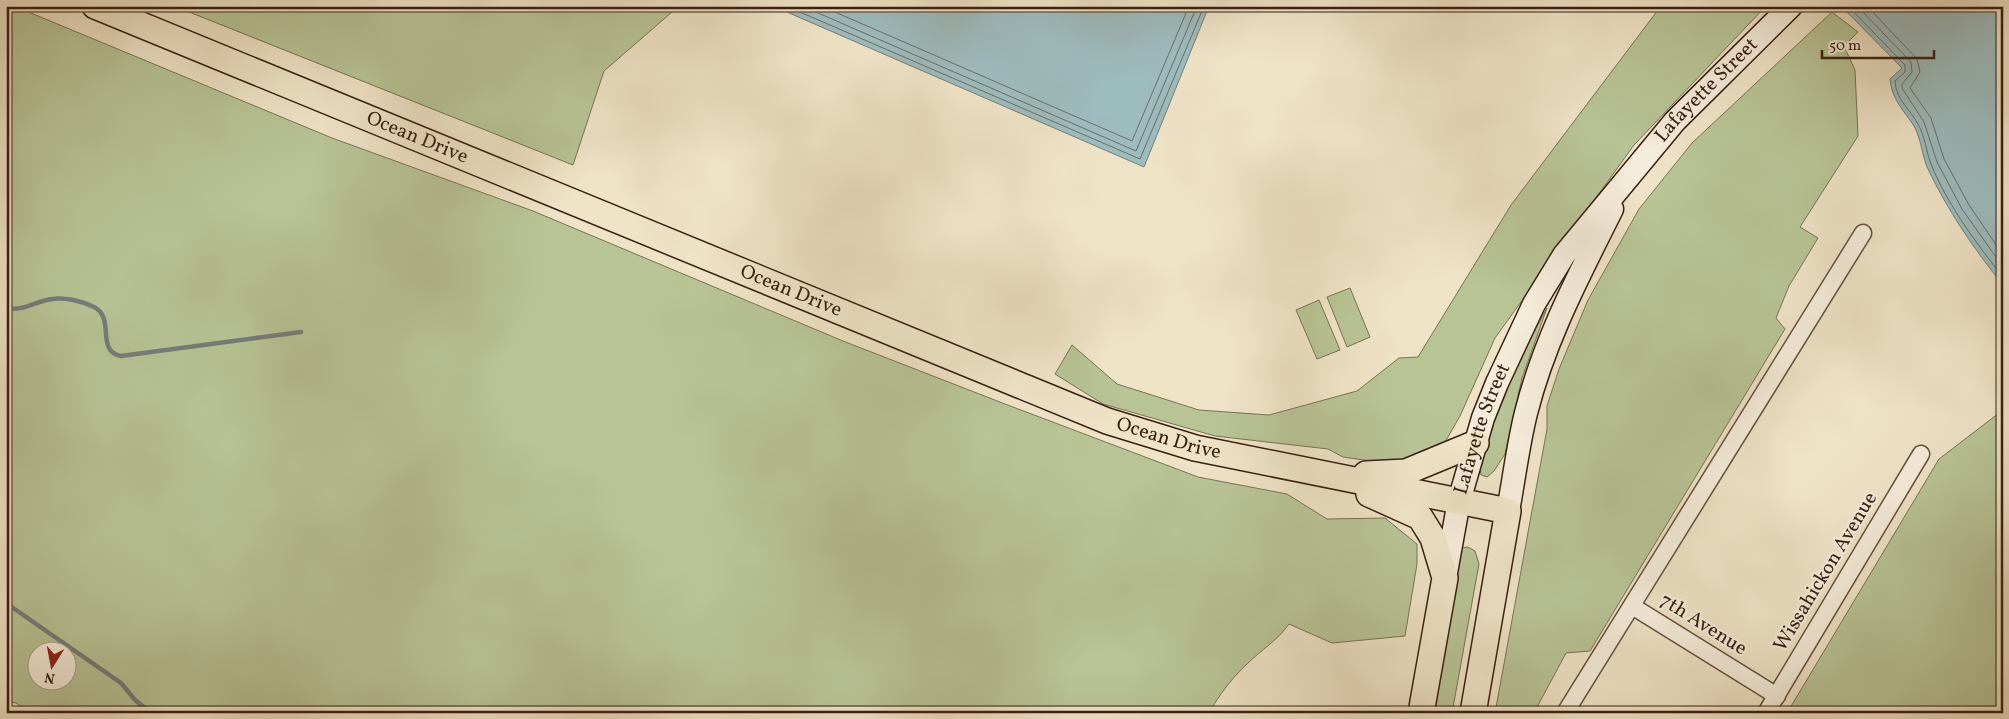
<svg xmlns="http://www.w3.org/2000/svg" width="2009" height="719" font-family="Vollkorn,serif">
	<rect width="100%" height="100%" fill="#efe3c7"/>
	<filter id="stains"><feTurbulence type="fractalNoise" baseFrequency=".004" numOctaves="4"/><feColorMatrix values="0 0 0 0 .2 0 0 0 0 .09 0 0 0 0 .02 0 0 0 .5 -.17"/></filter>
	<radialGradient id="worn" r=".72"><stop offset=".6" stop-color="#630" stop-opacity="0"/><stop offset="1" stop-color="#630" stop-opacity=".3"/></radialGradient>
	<!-- green -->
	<g fill="#b8c496" stroke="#787254" fill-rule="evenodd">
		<path d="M6,6h8l318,132 201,73 310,130 162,63 193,73 89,17 40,25 58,-1 32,26v20l-12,72 -73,7 -43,-19c-12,17 -28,26 -42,40 -15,14 -28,31 -38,49h-1178l-15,-10 -10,-2zM38,652h30v30h-30z"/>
		<path d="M174,6h505l-75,65 -31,94z"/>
		<path d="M1661,6h105l-132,139 -139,193 -35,78 -16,28 -29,16 -31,3 -41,-6 -15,-8 -113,-13 -112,-32 -48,-30 17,-29 45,39 82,26 70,5 88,-24 42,-33 19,-1 93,-152z"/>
		<path d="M1832,12l26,20 -14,14 11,24 3,66 -58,91 18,11 -29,48 -13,32 9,11 -195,322 -24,2 -30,56 4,4h-45l52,-284v-23l12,-37 29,-69 51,-91 53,-66z"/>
		<path d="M1350,288l20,49 -23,10 -20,-50z"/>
		<path d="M1319,300l21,50 -23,9 -21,-49z"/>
		<path d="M1547,308l-25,70 -17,76 -11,17 -7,6 -6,-2 -1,-6 17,-59 32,-69z"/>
		<path d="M2003,410v303h-216l152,-254z"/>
		<path d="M1468,547l7,4 4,13 -27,149h-19l28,-165z"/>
	</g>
	<!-- water -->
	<g fill="#9dbcbe" stroke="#757d79">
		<path d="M773,6h436l-65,161z"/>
		<path d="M1841,6h162v279c-29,-36 -55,-74 -75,-116 -6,-13 -7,-31 -14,-43 -11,-17 -22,-26 -24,-47l12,-11z"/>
	</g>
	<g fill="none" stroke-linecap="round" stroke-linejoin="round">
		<!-- shore -->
		<g stroke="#6b6e68" stroke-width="1">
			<path d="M786,6l354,153 64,-153"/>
			<path d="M802,6l334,145 61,-145"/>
			<path d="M821,6l311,135 57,-135"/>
			<path d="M1848,6l57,59v7l-10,9c1,19 15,28 23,43 7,12 8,27 13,40 16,40 45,79 72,113"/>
			<path d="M1857,6l54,56 1,10 -10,12v4l22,34 13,40 25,47 41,58"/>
			<path d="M1867,6l50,53 3,13 -10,16 21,30 13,41 25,46 34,50"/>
		</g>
		<!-- stream -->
		<g stroke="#757d79" stroke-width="4.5">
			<path d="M6,308c16,4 30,-7 46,-9 13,-2 30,2 42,8 22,11 1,44 27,49l180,-24"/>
			<path d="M6,603l115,80 14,17 16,13"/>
		</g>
		<defs>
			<g id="street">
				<path d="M1632,606l145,90"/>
				<path d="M1565,713l298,-480"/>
				<path d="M1766,713l155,-259"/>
			</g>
			<g id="secondary">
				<path d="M1508,511c6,-32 10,-66 18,-98 18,-72 53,-138 86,-204"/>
				<path id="s1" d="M1445,578l14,-77 24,-83 14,-35 37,-79 30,-49 111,-134 116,-115"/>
			</g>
			<g id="primary">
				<path id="s2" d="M95,6l1012,415 88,27 313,63 -35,202"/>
				<path d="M1366,474l40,-2 70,-29"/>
				<path d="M1369,494l51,23 13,21 12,40 -24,135"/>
			</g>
		</defs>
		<!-- street casing -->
		<use href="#street" stroke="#66503f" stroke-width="19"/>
		<!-- secondary casing -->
		<use href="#secondary" stroke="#391f12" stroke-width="25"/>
		<!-- primary casing -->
		<use href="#primary" stroke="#391f12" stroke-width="28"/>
		<!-- street -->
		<use href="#street" stroke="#f5eddb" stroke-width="16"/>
		<!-- secondary -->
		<use href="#secondary" stroke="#f5eddb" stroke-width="22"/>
		<!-- primary -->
		<use href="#primary" stroke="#efe3c7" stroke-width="25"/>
	</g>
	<g text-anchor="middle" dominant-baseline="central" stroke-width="4.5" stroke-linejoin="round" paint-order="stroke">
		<!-- street labels -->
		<g font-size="20" fill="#391f12" stroke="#f5eddb">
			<text stroke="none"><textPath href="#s1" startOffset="565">Lafayette Street</textPath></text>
			<text stroke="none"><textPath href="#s2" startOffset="348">Ocean Drive</textPath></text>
			<text stroke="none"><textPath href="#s2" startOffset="752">Ocean Drive</textPath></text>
			<text stroke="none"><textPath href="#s1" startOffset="154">Lafayette Street</textPath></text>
			<text stroke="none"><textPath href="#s2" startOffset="1158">Ocean Drive</textPath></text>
			<text transform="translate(1826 572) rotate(-59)">Wissahickon Avenue</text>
			<text transform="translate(1703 625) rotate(32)">7th Avenue</text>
		</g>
	</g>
	<!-- margin -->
	<rect width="2009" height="719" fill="none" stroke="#efe3c7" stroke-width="25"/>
	<rect x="8" y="8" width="1994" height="704" fill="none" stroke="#391f12" stroke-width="2.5"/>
	<rect x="12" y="12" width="1984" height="694" fill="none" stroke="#391f12"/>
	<!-- north arrow -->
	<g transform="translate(52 666) rotate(191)"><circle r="24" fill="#f5eddb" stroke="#aa9b8b"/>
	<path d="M0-4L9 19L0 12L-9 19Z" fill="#8f2418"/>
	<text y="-8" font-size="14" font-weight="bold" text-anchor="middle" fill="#391f12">N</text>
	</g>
	<!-- scale -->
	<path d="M1822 50v8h112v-8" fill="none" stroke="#391f12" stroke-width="2.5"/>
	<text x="1829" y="50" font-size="15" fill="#391f12" stroke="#f5eddb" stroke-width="4" paint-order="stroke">50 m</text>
	<rect width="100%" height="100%" filter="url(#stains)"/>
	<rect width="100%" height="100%" fill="url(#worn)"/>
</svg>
